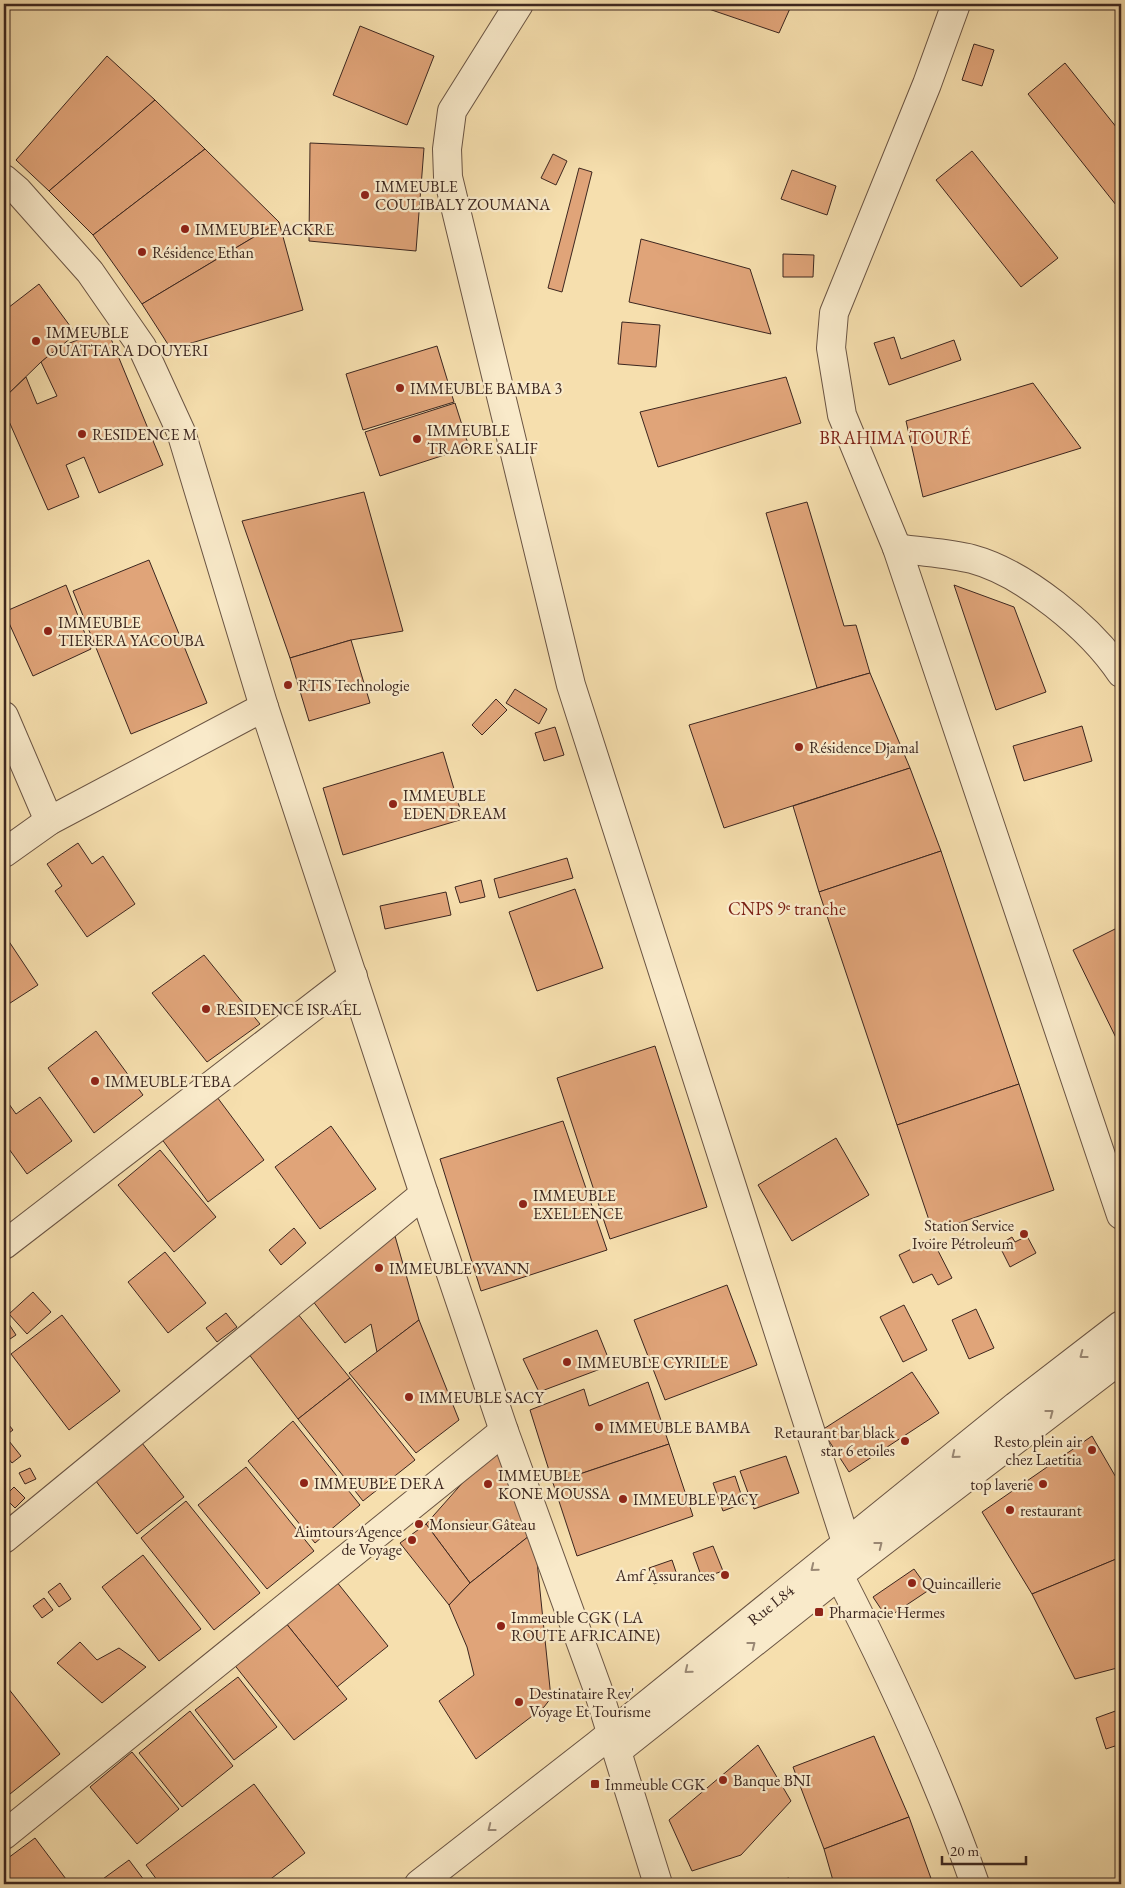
<svg xmlns="http://www.w3.org/2000/svg" width="1125" height="1888" font-family="'EB Garamond',serif">
	<rect width="100%" height="100%" fill="#f6dfae"/>
	<filter id="stains"><feTurbulence type="fractalNoise" baseFrequency=".004" numOctaves="4"/><feColorMatrix values="0 0 0 0 .2 0 0 0 0 .09 0 0 0 0 .02 0 0 0 .5 -.17"/></filter>
	<radialGradient id="worn" r=".72"><stop offset=".6" stop-color="#630" stop-opacity="0"/><stop offset="1" stop-color="#630" stop-opacity=".3"/></radialGradient>
	<!-- building -->
	<g fill="#e0a479" stroke="#3c261f">
		<path d="M701,4h91l-13,29 -79,-27z"/>
		<path d="M360,26l74,30 -27,69 -74,-30z"/>
		<path d="M974,44l20,6 -12,36 -20,-6z"/>
		<path d="M107,56l48,44 -106,91 -33,-31z"/>
		<path d="M1065,63l56,70 -1,77 -92,-116z"/>
		<path d="M155,100l50,49 -112,86 -44,-44z"/>
		<path d="M310,143l114,5 -8,103 -107,-10z"/>
		<path d="M205,149l74,73 -137,82 -49,-69z"/>
		<path d="M972,151l86,107 -37,29 -85,-107z"/>
		<path d="M553,154l14,7 -11,24 -15,-7z"/>
		<path d="M579,168l13,4 -30,120 -14,-4z"/>
		<path d="M792,170l44,16 -9,29 -46,-16z"/>
		<path d="M279,222l24,88 -132,39 -29,-45z"/>
		<path d="M641,239l109,30 21,65 -142,-32z"/>
		<path d="M783,254l31,1 -1,22h-30z"/>
		<path d="M39,284l37,50 -35,28 -37,36v-87z"/>
		<path d="M622,322l38,3 -4,42 -38,-3z"/>
		<path d="M107,329l56,136 -64,28 -15,-36 -18,8 13,32 -31,13 -44,-100v-12l22,-21 11,27 20,-8 -16,-34 18,-15z"/>
		<path d="M894,337l7,22 53,-19 7,20 -72,25 -15,-42z"/>
		<path d="M437,346l17,56 -91,28 -17,-56z"/>
		<path d="M786,377l15,46 -143,44 -18,-55z"/>
		<path d="M1033,383l48,65 -158,49 -17,-76z"/>
		<path d="M455,403l14,44 -89,29 -15,-44z"/>
		<path d="M364,492l39,139 -52,9 -61,18 -48,-137z"/>
		<path d="M807,502l37,124 12,-1 14,48 -53,15 -51,-175z"/>
		<path d="M149,560l58,143 -76,31 -58,-143z"/>
		<path d="M66,585l25,64 -58,27 -29,-64z"/>
		<path d="M954,585l60,22 32,85 -50,18z"/>
		<path d="M351,640l19,63 -61,18 -19,-63z"/>
		<path d="M870,673l40,95 -186,60 -35,-103z"/>
		<path d="M515,689l32,20 -8,15 -33,-21z"/>
		<path d="M496,699l11,11 -25,25 -10,-10z"/>
		<path d="M1082,726l10,35 -68,20 -11,-35z"/>
		<path d="M555,727l9,28 -20,6 -9,-28z"/>
		<path d="M443,752l20,67 -120,36 -20,-67z"/>
		<path d="M910,768l31,83 -122,41 -26,-86z"/>
		<path d="M78,843l14,21 11,-8 32,48 -48,33 -32,-46 7,-5 -15,-22z"/>
		<path d="M941,851l78,233 -122,41 -78,-233z"/>
		<path d="M567,858l6,20 -74,20 -5,-19z"/>
		<path d="M481,880l4,17 -25,6 -5,-16z"/>
		<path d="M575,889l28,79 -66,23 -28,-79z"/>
		<path d="M446,892l5,23 -66,14 -5,-23z"/>
		<path d="M1121,926v122l-48,-98z"/>
		<path d="M4,934l34,51 -34,22z"/>
		<path d="M204,955l56,69 -53,38 -55,-69z"/>
		<path d="M96,1031l47,64 -49,38 -46,-65z"/>
		<path d="M655,1046l52,161 -97,32 -53,-161z"/>
		<path d="M1019,1084l35,106 -121,42 -36,-107z"/>
		<path d="M40,1097l32,44 -45,33 -23,-32v-34l5,-4 7,10z"/>
		<path d="M217,1097l47,63 -56,42 -47,-64z"/>
		<path d="M563,1121l44,129 -126,41 -41,-132z"/>
		<path d="M331,1126l45,63 -56,40 -45,-62z"/>
		<path d="M836,1138l33,57 -77,46 -34,-56z"/>
		<path d="M160,1150l56,67 -42,35 -56,-67z"/>
		<path d="M294,1228l12,15 -25,22 -12,-15z"/>
		<path d="M395,1236l24,84 -42,32 -6,-28 -26,19 -33,-43z"/>
		<path d="M1027,1236l9,17 -26,14 -11,-22 13,-8 3,5z"/>
		<path d="M932,1239l20,39 -14,7 -6,-11 -19,9 -14,-28z"/>
		<path d="M165,1252l41,51 -38,30 -40,-51z"/>
		<path d="M727,1285l30,80 -92,35 -31,-80z"/>
		<path d="M33,1292l18,20 -24,22 -18,-20z"/>
		<path d="M904,1305l23,45 -24,12 -23,-45z"/>
		<path d="M976,1309l18,39 -25,11 -17,-39z"/>
		<path d="M226,1313l11,14 -20,15 -11,-14z"/>
		<path d="M297,1313l53,65 -52,41 -50,-66z"/>
		<path d="M62,1315l58,76 -51,39 -58,-76z"/>
		<path d="M5,1318l11,17 -12,8v-23z"/>
		<path d="M419,1320l40,100 -43,33 -67,-80z"/>
		<path d="M597,1330l14,35 -72,27 -16,-33z"/>
		<path d="M912,1372l27,41 -90,59 -27,-42z"/>
		<path d="M350,1378l65,82 -52,41 -65,-82z"/>
		<path d="M648,1382l21,62 -116,39 -23,-73 54,-21 5,17z"/>
		<path d="M4,1419l9,11 -8,6 16,20 -9,7 -8,-10z"/>
		<path d="M293,1421l67,84 -45,38 -67,-82z"/>
		<path d="M1092,1436l29,50v71l-89,37 -50,-82z"/>
		<path d="M142,1443l42,54 -47,37 -42,-54z"/>
		<path d="M497,1444l37,88 -64,51 -44,-59z"/>
		<path d="M669,1444l24,72 -116,40 -24,-73z"/>
		<path d="M786,1456l13,37 -45,16 -14,-38z"/>
		<path d="M246,1467l68,84 -47,38 -69,-84z"/>
		<path d="M30,1468l6,11 -11,5 -6,-11z"/>
		<path d="M735,1476l9,27 -21,8 -10,-28z"/>
		<path d="M14,1487l11,11 -10,10 -11,-11z"/>
		<path d="M186,1501l74,92 -46,37 -73,-92z"/>
		<path d="M426,1524l44,59 -21,22 -49,-62z"/>
		<path d="M534,1532l17,166 -7,9 -68,52 -37,-58 35,-26 -7,-28 -18,-42 21,-22z"/>
		<path d="M713,1546l10,25 -21,7 -9,-25z"/>
		<path d="M143,1555l58,74 -42,32 -57,-74z"/>
		<path d="M1121,1557v110l-46,12 -43,-85z"/>
		<path d="M672,1560l5,15 -23,9 -5,-16z"/>
		<path d="M914,1569l15,21 -42,28 -14,-21z"/>
		<path d="M336,1581l52,65 -51,41 -52,-65z"/>
		<path d="M60,1583l11,16 -12,8 -11,-15z"/>
		<path d="M44,1598l9,12 -11,8 -9,-12z"/>
		<path d="M285,1622l62,77 -53,41 -61,-77z"/>
		<path d="M80,1642l17,18 22,-12 27,19 -44,36 -45,-40z"/>
		<path d="M238,1677l39,50 -43,33 -39,-50z"/>
		<path d="M4,1683l56,71 -50,40 -6,-9z"/>
		<path d="M1121,1709v46l-3,-10 -12,4 -10,-31z"/>
		<path d="M190,1711l43,55 -51,41 -43,-54z"/>
		<path d="M874,1736l35,81 -85,32 -31,-82z"/>
		<path d="M758,1745l33,56 -50,54 -49,16 -23,-51z"/>
		<path d="M132,1752l47,57 -42,35 -47,-57z"/>
		<path d="M254,1784l51,69 -41,31h-104l-14,-19z"/>
		<path d="M909,1817l24,67h-99l-10,-35z"/>
		<path d="M35,1838l34,45 -1,1h-64v-23z"/>
		<path d="M129,1860l18,24h-51z"/>
		<path d="M789,1878l1,6h-33z"/>
	</g>
	<g fill="none" stroke-linecap="round" stroke-linejoin="round">
		<defs>
			<g id="minor">
				<path d="M519,4l-67,107 -5,38 1,28 123,508 275,857"/>
				<path d="M956,4l-29,80 -93,229 -3,35 11,67 55,133 224,667"/>
				<path d="M4,179l14,12 72,81 52,75 39,85 83,275 160,487 80,237 93,256 61,197"/>
				<path d="M897,548c24,4 51,5 75,11 52,14 119,69 149,114"/>
				<path d="M4,716l45,105"/>
				<path d="M4,853l45,-32 215,-114"/>
				<path d="M4,1245l349,-269"/>
				<path d="M4,1539l420,-345"/>
				<path d="M839,1575c52,101 99,203 136,309"/>
				<path d="M617,1751l222,-176 282,-216"/>
				<path d="M4,1835l500,-404"/>
				<path id="s1" d="M419,1884l178,-139 419,-339 105,-81"/>
			</g>
		</defs>
		<!-- minor casing -->
		<use href="#minor" stroke="#6a5443" stroke-width="30"/>
		<!-- minor -->
		<use href="#minor" stroke="#f9eaca" stroke-width="28"/>
	</g>
	<!-- one-way arrows -->
	<defs><path id="oneway-chevron" d="M-2-3.5L2.5 0L-2 3.5" fill="none" stroke-width="1.6" stroke-linecap="round" stroke-linejoin="round" transform="scale(1.25)"/></defs>
	<g stroke="#9a8874">
		<use href="#oneway-chevron" transform="translate(1083 1355) rotate(143)"/>
		<use href="#oneway-chevron" transform="translate(1050 1413) rotate(-37)"/>
		<use href="#oneway-chevron" transform="translate(955 1455) rotate(141)"/>
		<use href="#oneway-chevron" transform="translate(879 1545) rotate(-38)"/>
		<use href="#oneway-chevron" transform="translate(814 1568) rotate(141)"/>
		<use href="#oneway-chevron" transform="translate(752 1645) rotate(-38)"/>
		<use href="#oneway-chevron" transform="translate(688 1670) rotate(141)"/>
		<use href="#oneway-chevron" transform="translate(491 1828) rotate(142)"/>
	</g>
	<!-- markers -->
	<g fill="#8f2418" stroke="#f9eaca" stroke-width="2">
		<circle cx="365" cy="195" r="5"/>
		<circle cx="185" cy="229" r="5"/>
		<circle cx="142" cy="252" r="5"/>
		<circle cx="36" cy="341" r="5"/>
		<circle cx="400" cy="388" r="5"/>
		<circle cx="82" cy="434" r="5"/>
		<circle cx="417" cy="439" r="5"/>
		<circle cx="48" cy="631" r="5"/>
		<circle cx="288" cy="685" r="5"/>
		<circle cx="799" cy="747" r="5"/>
		<circle cx="393" cy="804" r="5"/>
		<circle cx="206" cy="1009" r="5"/>
		<circle cx="95" cy="1081" r="5"/>
		<circle cx="523" cy="1204" r="5"/>
		<circle cx="1024" cy="1234" r="5"/>
		<circle cx="379" cy="1268" r="5"/>
		<circle cx="567" cy="1362" r="5"/>
		<circle cx="409" cy="1397" r="5"/>
		<circle cx="599" cy="1427" r="5"/>
		<circle cx="905" cy="1441" r="5"/>
		<circle cx="1092" cy="1450" r="5"/>
		<circle cx="304" cy="1483" r="5"/>
		<circle cx="488" cy="1484" r="5"/>
		<circle cx="1043" cy="1484" r="5"/>
		<circle cx="623" cy="1499" r="5"/>
		<circle cx="1010" cy="1510" r="5"/>
		<circle cx="419" cy="1524" r="5"/>
		<circle cx="412" cy="1540" r="5"/>
		<circle cx="725" cy="1575" r="5"/>
		<circle cx="912" cy="1583" r="5"/>
		<rect x="814" y="1607" width="10" height="10" rx="2.5"/>
		<circle cx="501" cy="1626" r="5"/>
		<circle cx="519" cy="1702" r="5"/>
		<circle cx="723" cy="1780" r="5"/>
		<rect x="590" y="1779" width="10" height="10" rx="2.5"/>
	</g>
	<g text-anchor="middle" dominant-baseline="central" stroke-width="4.5" stroke-linejoin="round" paint-order="stroke">
		<!-- poi labels -->
		<g font-size="16" fill="#3c261f" stroke="#f9eaca" text-anchor="start">
			<text x="375" y="186">IMMEUBLE<tspan x="375" dy="18">COULIBALY ZOUMANA</tspan></text>
			<text x="195" y="229">IMMEUBLE ACKRE</text>
			<text x="152" y="252">Résidence Ethan</text>
			<text x="46" y="332">IMMEUBLE<tspan x="46" dy="18">OUATTARA DOUYERI</tspan></text>
			<text x="410" y="388">IMMEUBLE BAMBA 3</text>
			<text x="427" y="430">IMMEUBLE<tspan x="427" dy="18">TRAORE SALIF</tspan></text>
			<text x="92" y="434">RESIDENCE M</text>
			<text x="58" y="622">IMMEUBLE<tspan x="58" dy="18">TIERERA YACOUBA</tspan></text>
			<text x="298" y="685">RTIS Technologie</text>
			<text x="809" y="747">Résidence Djamal</text>
			<text x="403" y="795">IMMEUBLE<tspan x="403" dy="18">EDEN DREAM</tspan></text>
			<text x="216" y="1009">RESIDENCE ISRAEL</text>
			<text x="105" y="1081">IMMEUBLE TEBA</text>
			<text x="533" y="1195">IMMEUBLE<tspan x="533" dy="18">EXELLENCE</tspan></text>
			<text x="1014" y="1225" text-anchor="end">Station Service<tspan x="1014" dy="18">Ivoire Pétroleum</tspan></text>
			<text x="389" y="1268">IMMEUBLE YVANN</text>
			<text x="577" y="1362">IMMEUBLE CYRILLE</text>
			<text x="419" y="1397">IMMEUBLE SACY</text>
			<text x="609" y="1427">IMMEUBLE BAMBA</text>
			<text x="895" y="1432" text-anchor="end">Retaurant bar black<tspan x="895" dy="18">star 6 etoiles</tspan></text>
			<text x="1082" y="1441" text-anchor="end">Resto plein air<tspan x="1082" dy="18">chez Laetitia</tspan></text>
			<text x="498" y="1475">IMMEUBLE<tspan x="498" dy="18">KONE MOUSSA</tspan></text>
			<text x="314" y="1483">IMMEUBLE DERA</text>
			<text x="1033" y="1484" text-anchor="end">top laverie</text>
			<text x="633" y="1499">IMMEUBLE PACY</text>
			<text x="1020" y="1510">restaurant</text>
			<text x="429" y="1524">Monsieur Gâteau</text>
			<text x="402" y="1531" text-anchor="end">Aimtours Agence<tspan x="402" dy="18">de Voyage</tspan></text>
			<text x="715" y="1575" text-anchor="end">Amf Assurances</text>
			<text x="922" y="1583">Quincaillerie</text>
			<text x="829" y="1612">Pharmacie Hermes</text>
			<text x="511" y="1617">Immeuble CGK ( LA<tspan x="511" dy="18">ROUTE AFRICAINE)</tspan></text>
			<text x="529" y="1693">Destinataire Rev'<tspan x="529" dy="18">Voyage Et Tourisme</tspan></text>
			<text x="733" y="1780">Banque BNI</text>
			<text x="605" y="1784">Immeuble CGK</text>
		</g>
		<!-- street labels -->
		<g font-size="16" fill="#3c261f" stroke="#f9eaca">
			<text stroke="none"><textPath href="#s1" startOffset="449">Rue L84</textPath></text>
		</g>
		<!-- neighbourhood labels -->
		<g font-size="18" fill="#7a1f14" stroke="#f9eaca">
			<text x="895" y="437">BRAHIMA TOURÉ</text>
			<text x="787" y="908">CNPS 9ᵉ tranche</text>
		</g>
	</g>
	<!-- margin -->
	<rect width="1125" height="1888" fill="none" stroke="#f6dfae" stroke-width="20"/>
	<rect x="5" y="5" width="1115" height="1878" fill="none" stroke="#3c261f" stroke-width="2.5"/>
	<rect x="10" y="10" width="1105" height="1868" fill="none" stroke="#3c261f"/>
	<!-- scale -->
	<path d="M942 1856v8h84v-8" fill="none" stroke="#3c261f" stroke-width="2.5"/>
	<text x="950" y="1856" font-size="15" fill="#3c261f" stroke="#f9eaca" stroke-width="4" paint-order="stroke">20 m</text>
	<rect width="100%" height="100%" filter="url(#stains)"/>
	<rect width="100%" height="100%" fill="url(#worn)"/>
</svg>
